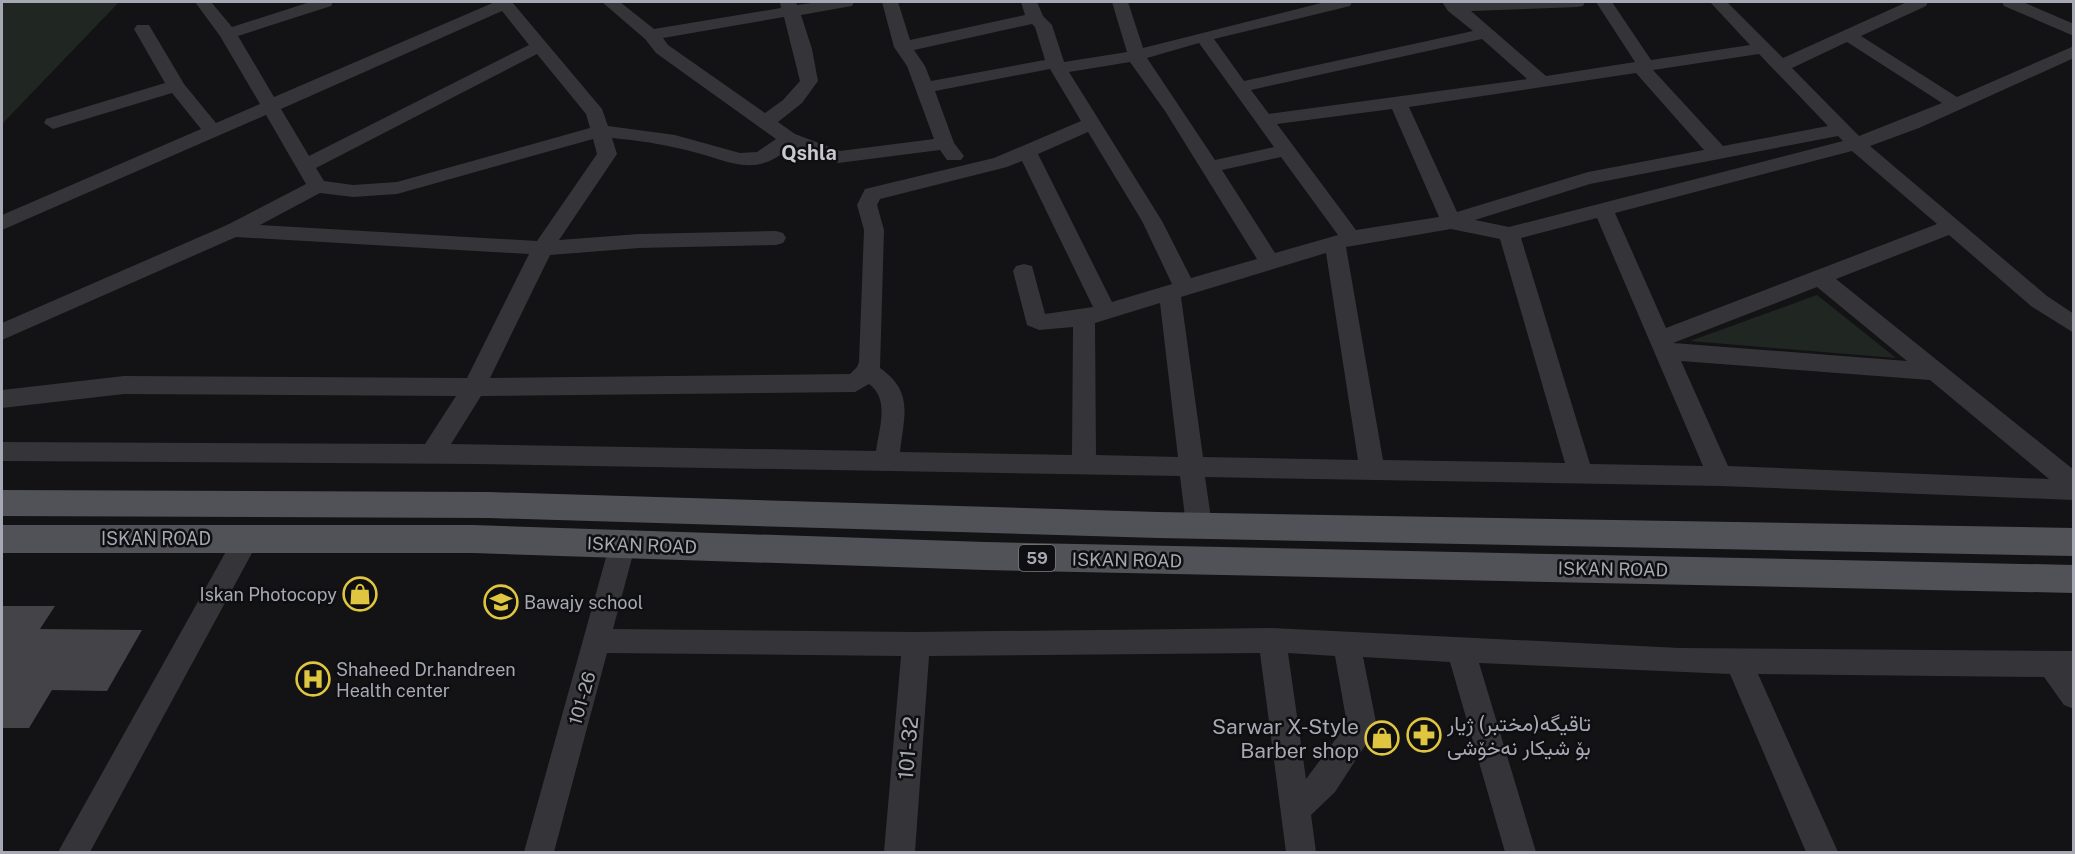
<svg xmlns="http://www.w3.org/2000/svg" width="2075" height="854" font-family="'Public Sans',Vazirmatn,sans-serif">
	<rect width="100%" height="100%" fill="#131315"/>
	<!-- green -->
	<g fill="#202722">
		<path d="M2,2h117l-117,122z"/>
		<path d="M1817,295l79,63 -206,-17z"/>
	</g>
	<!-- building -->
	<path fill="#434348" d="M2,606h53l-15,23 102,1 -35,61 -55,-1 -23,38h-27z"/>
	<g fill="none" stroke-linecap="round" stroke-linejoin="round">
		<!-- minor -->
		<g fill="#353539" fill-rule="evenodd">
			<path d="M195,2h16l21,25 78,-25h23l-2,4 -93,30 36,61 221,-95h17l90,107 6,17 67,9 65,18 17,-1 19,-13 -120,-86 -11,-14 -43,-37h18l34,27 127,-21 -1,-6h16l1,3 22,-3h35l-2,4 -6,1 -45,8 11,34 6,32 -16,22 -24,19 17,12 45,17 94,-12 -27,-73 -13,-19 -12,-45h16l12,38 115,-25 -4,-13h16l6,14 9,9 12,37 63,-10 -15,-50h16l15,46 182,-46h27l-2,4 -136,33 30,42 229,-50 -25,-20 -6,-9h143l-2,4 -6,1 -106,4 75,65 89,-14 -39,-60h16l39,58 99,-15 -40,-43h17l56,56 124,-56h21l-2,4 -65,30 96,61 117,-51v12l-155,70 -49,18 177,150 27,18v19l-43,-27 -82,-71 -113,44 238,191v30l-354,-14 -515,-9 7,48 -4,8 -9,3 -9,-3 -4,-8 -6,-49 -703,-12 -475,-3v-19l423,2 31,-48 -332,-2 -122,14v-18l122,-14 343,2 62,-124 -293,-17 -234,103v-17l225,-98 79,-41 -40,-69 -264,115v-15l199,-86 -29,-36 -119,36 -9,-6 2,-4 119,-36 -31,-54 3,-4h12l35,59 32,39 44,-19 -40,-68zM502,11l27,34 -220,111 -28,-47zM784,17l16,64 -17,19 -18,13 -97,-68 -5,-7zM1032,24l3,3 10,33 -114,21 -6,-15 -11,-16zM1482,39l45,40 -258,35 -18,-24zM1847,42l95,61 -83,33 -67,-68zM1199,43l75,104 -59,13 -68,-102zM537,54l49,60 4,14 -193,54 -44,3 -29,-4 -8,-13zM1759,54l69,72 -105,20 -70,-76zM1130,62l35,49 92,148 -66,19 -29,-57 -93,-149zM1050,69l31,52 -87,37 -129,31 -8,16 7,25 -5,132 -2,5 -7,7 -360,4 60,-123 89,-7 137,-3 7,-2 3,-5 -3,-5 -7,-2 -137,3 -80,6 58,-86 -5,-16c25,2 50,6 74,12 40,9 69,31 105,-4l47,17 102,-13 7,10h14l3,-4 -10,-13 -19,-52zM1636,73l68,77 -116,22 -131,40 -48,-105zM1392,109l47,108 -83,13 -79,-106zM1088,132l54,89 30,63 -60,18 -74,-148zM1838,136l5,5 -334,86 -34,-7 115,-36zM593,139l4,15 -60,87 -277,-16 60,-32 33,4 44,-3zM1852,151l85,73 -271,104 -51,-115zM1281,157l57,78 -63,18 -53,-83zM1022,161l71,146 -48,7 -13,-48 -8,-2 -8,2 -3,5 14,54 12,5 34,-3 -1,128 -172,-3c4,-37 14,-60 -20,-84l4,-138 -7,-25 3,-6 127,-32zM1597,218l106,248 -113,-2 -69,-226zM1451,229l49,10 65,224 -182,-3 -37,-213zM1326,253l32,207 -155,-3 -22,-160zM1817,287l90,74 -234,-18zM1160,303l18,154 -82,-2 -1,-132zM1681,361l249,19 119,99 -321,-13zM869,384c21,15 10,44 7,67l-425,-7 30,-48 374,-4z"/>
			<path d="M2002,2h21l51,22v12l-70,-30z"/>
			<path d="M247,527l9,3 4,8 -170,314h-32l180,-322z"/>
			<path d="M623,532l9,3 4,8 -23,86 303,3 356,-4 408,20 394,3v58l-10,-4 -20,-28 -286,-3 80,178h-32l-76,-178 -251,-11 57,189h-31l-55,-190 -87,-5 14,70 -42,65 -24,23 5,37h-30l-26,-199 -331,3 -14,196h-31l17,-196 -294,-3 -53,199h-30l86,-309 4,-8zM1288,653l47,3 12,68 -41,55z"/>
		</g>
		<!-- major -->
		<g fill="#515158" fill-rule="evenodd">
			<path d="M2,490l487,2 669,20 916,16v28l-916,-18 -669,-20 -487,-2z"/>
			<path d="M2,525h471l512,17 1089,23v28l-1089,-23 -512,-17h-471z"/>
		</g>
	</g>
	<!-- icons -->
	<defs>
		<symbol id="shop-ring" viewBox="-11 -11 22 22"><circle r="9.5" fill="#0f0e10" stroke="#e0c640" stroke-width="1.5"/><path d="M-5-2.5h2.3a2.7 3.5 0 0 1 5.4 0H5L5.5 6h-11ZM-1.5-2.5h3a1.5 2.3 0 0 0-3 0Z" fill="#e0c640"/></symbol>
		<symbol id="school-ring" viewBox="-11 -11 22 22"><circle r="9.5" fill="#0f0e10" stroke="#e0c640" stroke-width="1.5"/><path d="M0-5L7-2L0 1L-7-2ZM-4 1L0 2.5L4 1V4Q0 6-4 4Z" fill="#e0c640"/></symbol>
		<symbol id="hospital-ring" viewBox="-11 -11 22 22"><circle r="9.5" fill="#0f0e10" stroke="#e0c640" stroke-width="1.5"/><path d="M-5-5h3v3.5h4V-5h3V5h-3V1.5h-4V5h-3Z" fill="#e0c640"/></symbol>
		<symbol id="pharmacy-ring" viewBox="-11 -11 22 22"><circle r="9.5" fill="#0f0e10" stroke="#e0c640" stroke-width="1.5"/><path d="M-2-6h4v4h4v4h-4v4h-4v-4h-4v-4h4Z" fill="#e0c640"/></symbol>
	</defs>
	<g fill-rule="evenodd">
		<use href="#shop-ring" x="341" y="575" width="38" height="38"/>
		<use href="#school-ring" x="482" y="583" width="38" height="38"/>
		<use href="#hospital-ring" x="294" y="660" width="38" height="38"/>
		<use href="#pharmacy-ring" x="1405" y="716" width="38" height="38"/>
		<use href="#shop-ring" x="1363" y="719" width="38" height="38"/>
	</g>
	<g text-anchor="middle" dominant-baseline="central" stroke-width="5" stroke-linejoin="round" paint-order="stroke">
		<!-- shield labels -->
		<rect fill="#0f0e10" stroke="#797a83" stroke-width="1.5" x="1019" y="545" width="36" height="26" rx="4.5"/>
		<g font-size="16" font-weight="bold" fill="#a6a8b4">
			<text x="1037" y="558">59</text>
		</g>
		<!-- street labels -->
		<g font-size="18" fill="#a6a8b4" stroke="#0f0e10">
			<text x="156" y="538">ISKAN ROAD</text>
			<text transform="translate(642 545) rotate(2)">ISKAN ROAD</text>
			<text transform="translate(1127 560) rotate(1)">ISKAN ROAD</text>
			<text transform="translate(1613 569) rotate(1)">ISKAN ROAD</text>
			<text transform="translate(582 698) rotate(-74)">101-26</text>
		</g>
		<!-- poi labels -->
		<g font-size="18" fill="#a6a8b4" stroke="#0f0e10" text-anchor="start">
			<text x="337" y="594" text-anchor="end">Iskan Photocopy</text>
			<text x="524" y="602">Bawajy school</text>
			<text x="336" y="669">Shaheed Dr.handreen<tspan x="336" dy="21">Health center</tspan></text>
		</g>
		<!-- neighbourhood labels -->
		<g font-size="20" font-weight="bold" fill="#c7c8d0" stroke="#0f0e10">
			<text x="809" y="153">Qshla</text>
		</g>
		<!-- near-poi labels -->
		<g font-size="21" fill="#a6a8b4" stroke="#0f0e10" text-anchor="start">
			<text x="1447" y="723">تاقیگە(مختبر) ژیار<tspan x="1447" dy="24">بۆ شیکار نەخۆشی</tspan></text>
			<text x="1359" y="726" text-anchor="end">Sarwar X-Style<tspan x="1359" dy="24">Barber shop</tspan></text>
		</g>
		<!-- near-street labels -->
		<g font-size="21" fill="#a6a8b4" stroke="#0f0e10">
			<text transform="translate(908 748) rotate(-85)">101-32</text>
		</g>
	</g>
	<!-- border -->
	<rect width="2075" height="854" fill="none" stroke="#a6a8b4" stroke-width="6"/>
</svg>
